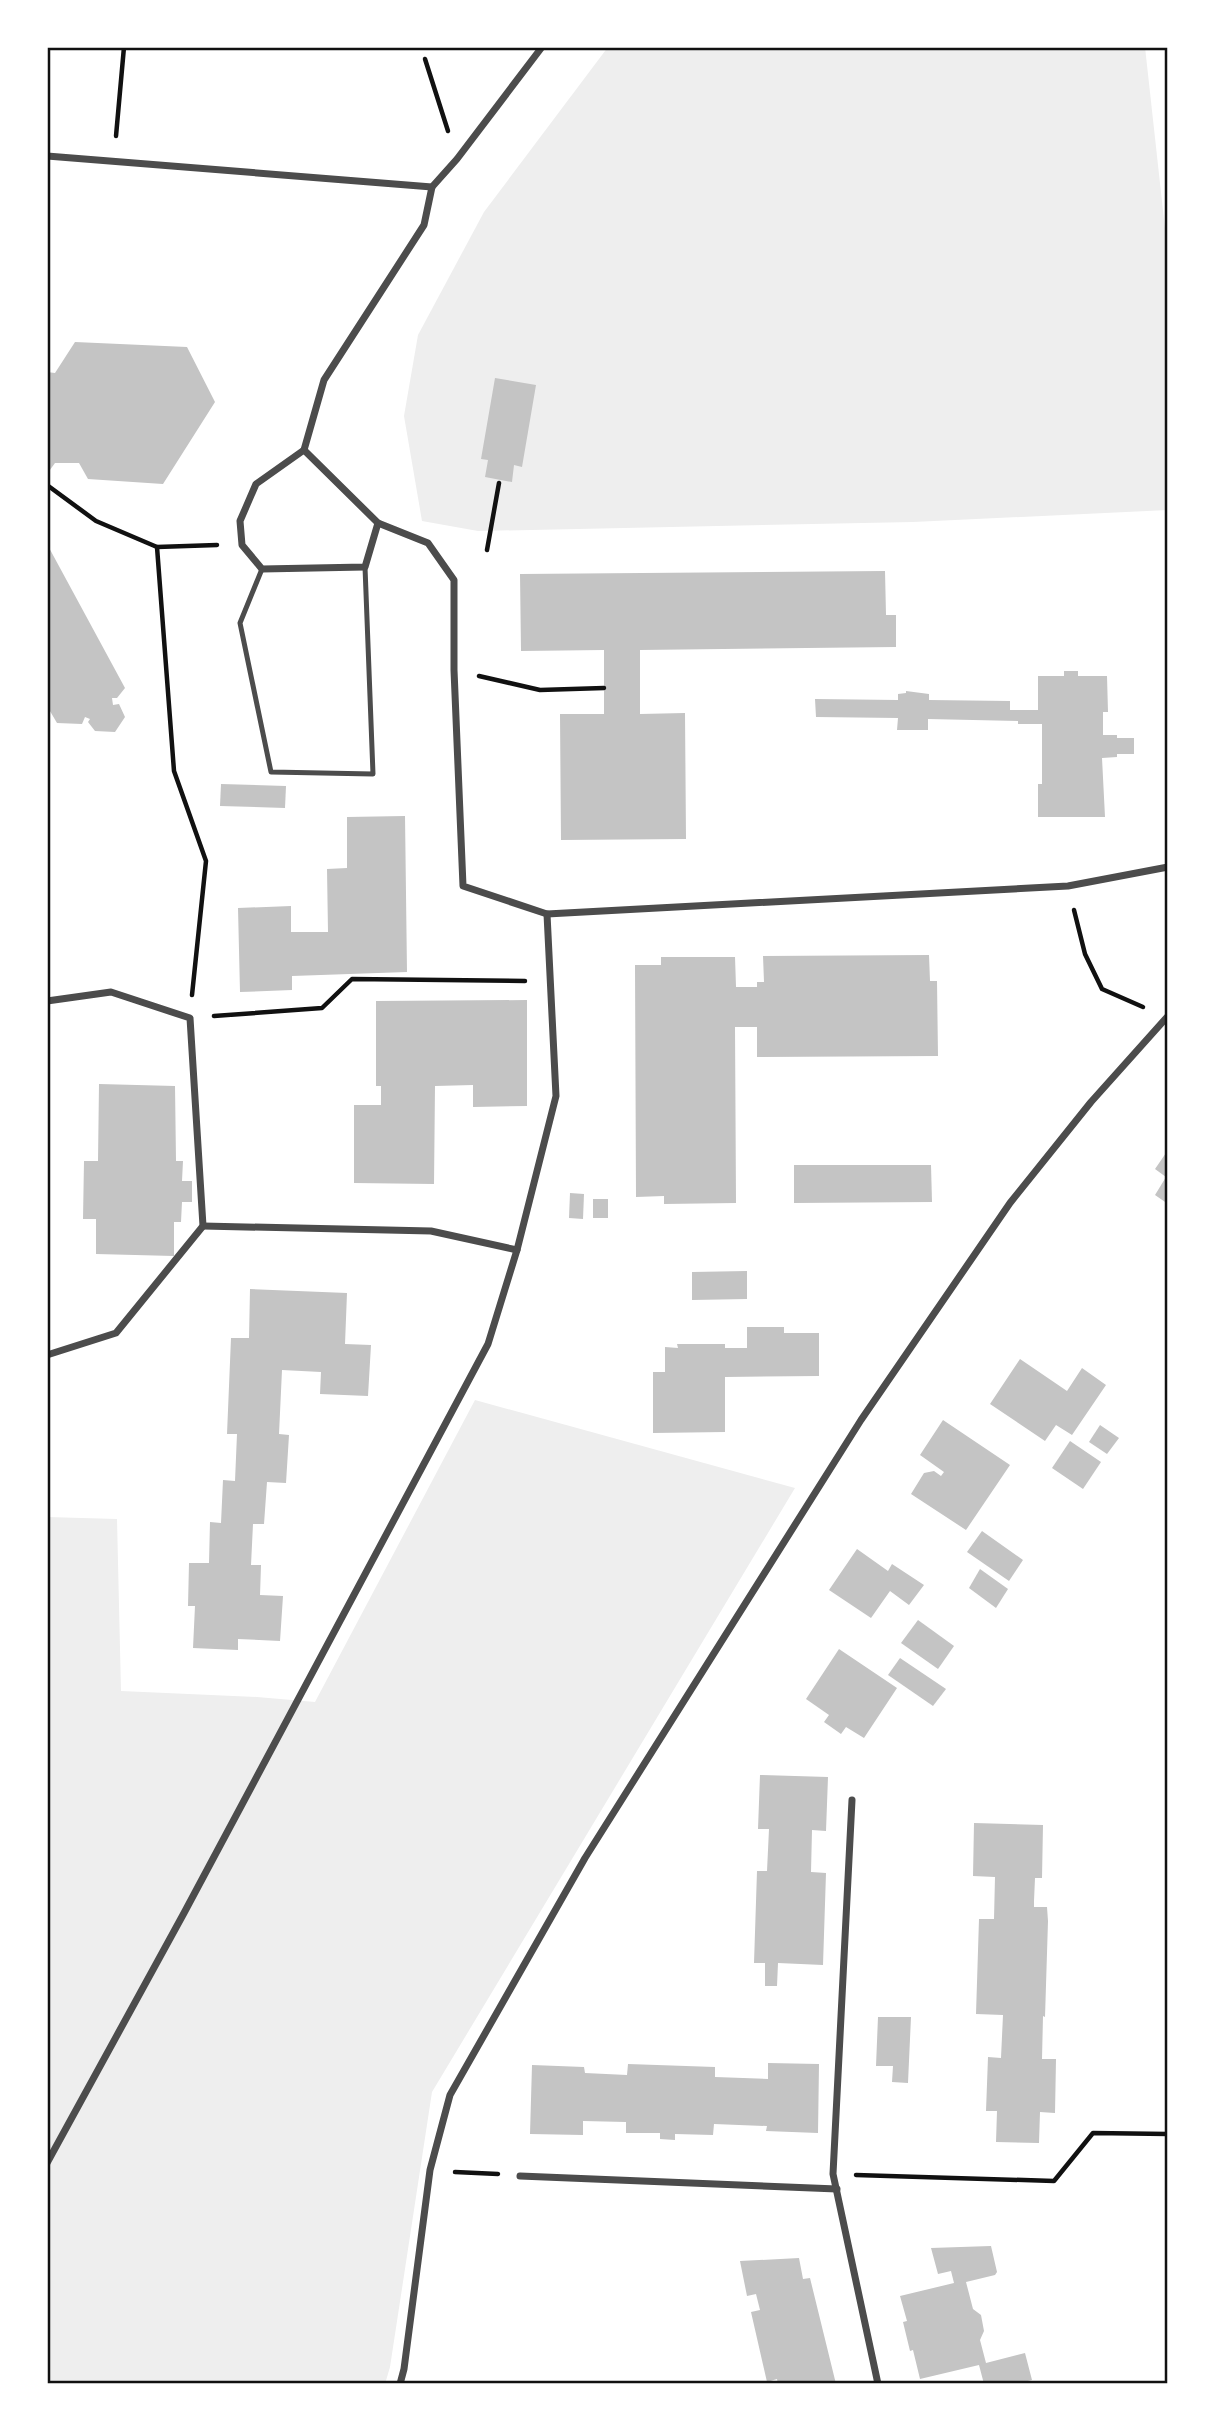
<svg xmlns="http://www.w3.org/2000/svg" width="1215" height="2431" font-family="Poppins,sans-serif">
	<rect width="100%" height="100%" fill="#fff"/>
	<!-- green -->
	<g fill="#eee">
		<path d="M608,47h537l23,209v254l-255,12 -435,9 -56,-10 -18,-105 14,-81 66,-123z"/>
		<path d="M475,1400l320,88 -363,604 -42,275 -5,17h-338v-867l70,2 4,172 136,6 58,5z"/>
	</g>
	<!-- building -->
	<g fill="#c4c4c4">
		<path d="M75,342l112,5 28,55 -52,82 -75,-5 -9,-16h-24l-8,11v-102l8,1z"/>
		<path d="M495,378l41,7 -14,82 -8,-2 -2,17 -27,-5 3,-17 -7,-1z"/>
		<path d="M47,544l78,144 -8,10h-5l1,7 6,-1 6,13 -10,15 -20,-1 -7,-9 2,-3 -5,-2 -3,7 -25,-1 -10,-17z"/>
		<path d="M885,571l1,44h10v32l-256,3v64l45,-1 1,126 -125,1 -1,-126h44v-64l-83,1 -1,-77z"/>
		<path d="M1064,671h14v5h29l1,36h-5v23h14v3h17v16h-17v3l-15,1 3,59h-67v-33h4v-60h-24v-3l-90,-2v11h-31l1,-12 -82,-1 -1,-18 83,1v-6l8,-1v-2l23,3v6l81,1v9h28v-34h26z"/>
		<path d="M221,784l65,2 -1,22 -65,-2z"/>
		<path d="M405,816l2,156 -115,4v14l-52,2 -2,-84 53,-2v26h37l-1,-63 20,-1v-51z"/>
		<path d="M929,955l1,26h7l1,75 -181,1v-30h-22l1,176 -72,1v-8l-28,1 -1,-232h26v-8h74l1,30h21v-5h7l-1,-26z"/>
		<path d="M527,1000v106l-54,1v-22l-38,1 -1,98 -80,-1v-78h27v-19h-5v-85z"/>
		<path d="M99,1084l76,2 1,75h7l-1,20h10v21h-10l-1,20h-7v34l-78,-2v-35h-13l1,-58h14z"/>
		<path d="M1168,1150v54l-13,-9 11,-18 -11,-8z"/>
		<path d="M794,1165h137l1,37 -138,1z"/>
		<path d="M570,1193l14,1 -1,25 -14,-1z"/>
		<rect x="593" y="1199" width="15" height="19"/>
		<path d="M747,1271v28l-55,1v-28z"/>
		<path d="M250,1289l97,4 -2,51 26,1 -3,51 -48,-2 1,-22 -39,-2 -3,64 10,1 -3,48 -19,-1 -3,42h-11l-2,41h10l-1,30 23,1 -3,45 -42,-2v11l-45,-2 2,-42h-7l1,-43h20l1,-41 11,1 2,-43 12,1 2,-47h-10l4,-96h18z"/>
		<path d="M747,1327h37v6h35v43l-94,1v55l-72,1v-61h12v-25l13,1 -1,-4h48v4h22z"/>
		<path d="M1020,1359l47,32 15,-23 24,17 -34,50 -16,-10 -11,16 -55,-37z"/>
		<path d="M943,1420l67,45 -44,65 -55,-36 13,-21 10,-2 7,5 3,-4 -24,-17z"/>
		<path d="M1100,1425l19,13 -12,16 -18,-12z"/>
		<path d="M1070,1441l31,21 -18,27 -31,-21z"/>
		<path d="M982,1531l41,29 -14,21 -42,-29z"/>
		<path d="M857,1549l31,22 4,-7 32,21 -15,20 -19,-14 -19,27 -42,-28z"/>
		<path d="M980,1569l28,20 -12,19 -27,-20z"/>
		<path d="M918,1620l36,26 -16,23 -37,-26z"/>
		<path d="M839,1649l58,39 -33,50 -18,-11 -5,7 -17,-12 5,-7 -23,-16z"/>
		<path d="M900,1658l46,31 -13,17 -45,-31z"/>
		<path d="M760,1775l68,2 -2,54 -14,-1 -1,42 15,1 -3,92 -45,-2 -1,23h-12v-23h-11l3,-92h10l2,-42h-11z"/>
		<path d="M974,1823l69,2 -1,53h-7l-1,23v6h13l1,14 -3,96 -2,-1 -1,43h14l-1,54 -15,-1 -1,31 -43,-1 1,-31h-11l2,-54 13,1 2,-43 -27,-1 3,-95h15l1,-42 -22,-1z"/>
		<path d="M878,2017h33l-3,66 -16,-1 1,-16h-17z"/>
		<path d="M768,2063l51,1 -1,69 -52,-2 1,-5 -53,-2 -1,11 -38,-1v6l-15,-1v-6h-34v-11l-43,-1v14l-53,-1 2,-69 52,2 1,6 42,2 1,-11 87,3v10l53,2z"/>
		<path d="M991,2246l6,26 -2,3 -29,7 7,27 8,6 3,16 -4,9 6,23 39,-10 7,27 -17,4h-31l-5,-19 -59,14 -7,-29 -3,1 -7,-29 4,-1 -7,-25 54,-13 -3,-12 -13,3 -7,-26z"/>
		<path d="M799,2258l4,21 7,-1 26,106h-58l-1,-5 -10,3 -16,-70 9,-2 -4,-16 -9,2 -7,-35z"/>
	</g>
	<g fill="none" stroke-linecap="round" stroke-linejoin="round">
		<!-- path -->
		<g stroke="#111" stroke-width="4.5">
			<path d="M425,59l23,72"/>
			<path d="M116,136l8,-89"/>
			<path d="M47,485l49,36 61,26 60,-2"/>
			<path d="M157,547l17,224 32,90 -14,134"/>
			<path d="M487,550l12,-67"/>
			<path d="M479,676l61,14 64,-2"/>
			<path d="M1074,910l11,44 17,35 41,18"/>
			<path d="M214,1016l108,-8 30,-29 173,2"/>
			<path d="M455,2172l43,2"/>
			<path d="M856,2175l198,6 39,-48 75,1"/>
		</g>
		<!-- service -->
		<path stroke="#4c4c4c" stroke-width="5" d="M262,569l-22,54 31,149 102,2 -8,-207"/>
		<!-- minor -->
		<g stroke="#4c4c4c" stroke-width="7">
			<path d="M542,47l-85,112 -25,28 -8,38 -100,155 -20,70 74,73 50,20 26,37v90l9,216 84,28 521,-28 100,-19"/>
			<path d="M47,156l385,31"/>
			<path d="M304,450l-48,34 -16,37 2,24 20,24 103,-2 13,-44"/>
			<path d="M47,1001l64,-9 79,26 13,208 -87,107 -69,22"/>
			<path d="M203,1226l228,5 86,19"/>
			<path d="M852,1800l-19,374 45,210"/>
			<path d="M47,2163l137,-250 304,-569 29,-94 39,-154 -9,-182"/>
			<path d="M520,2176l317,13"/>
			<path d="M400,2384l4,-15 26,-199 20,-75 135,-237 276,-438 149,-217 81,-101 77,-86"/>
		</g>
	</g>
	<!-- border -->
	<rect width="1215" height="2431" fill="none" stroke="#ffffff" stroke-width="98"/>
	<rect x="49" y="49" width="1117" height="2333" fill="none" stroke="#111" stroke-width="2.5"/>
</svg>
